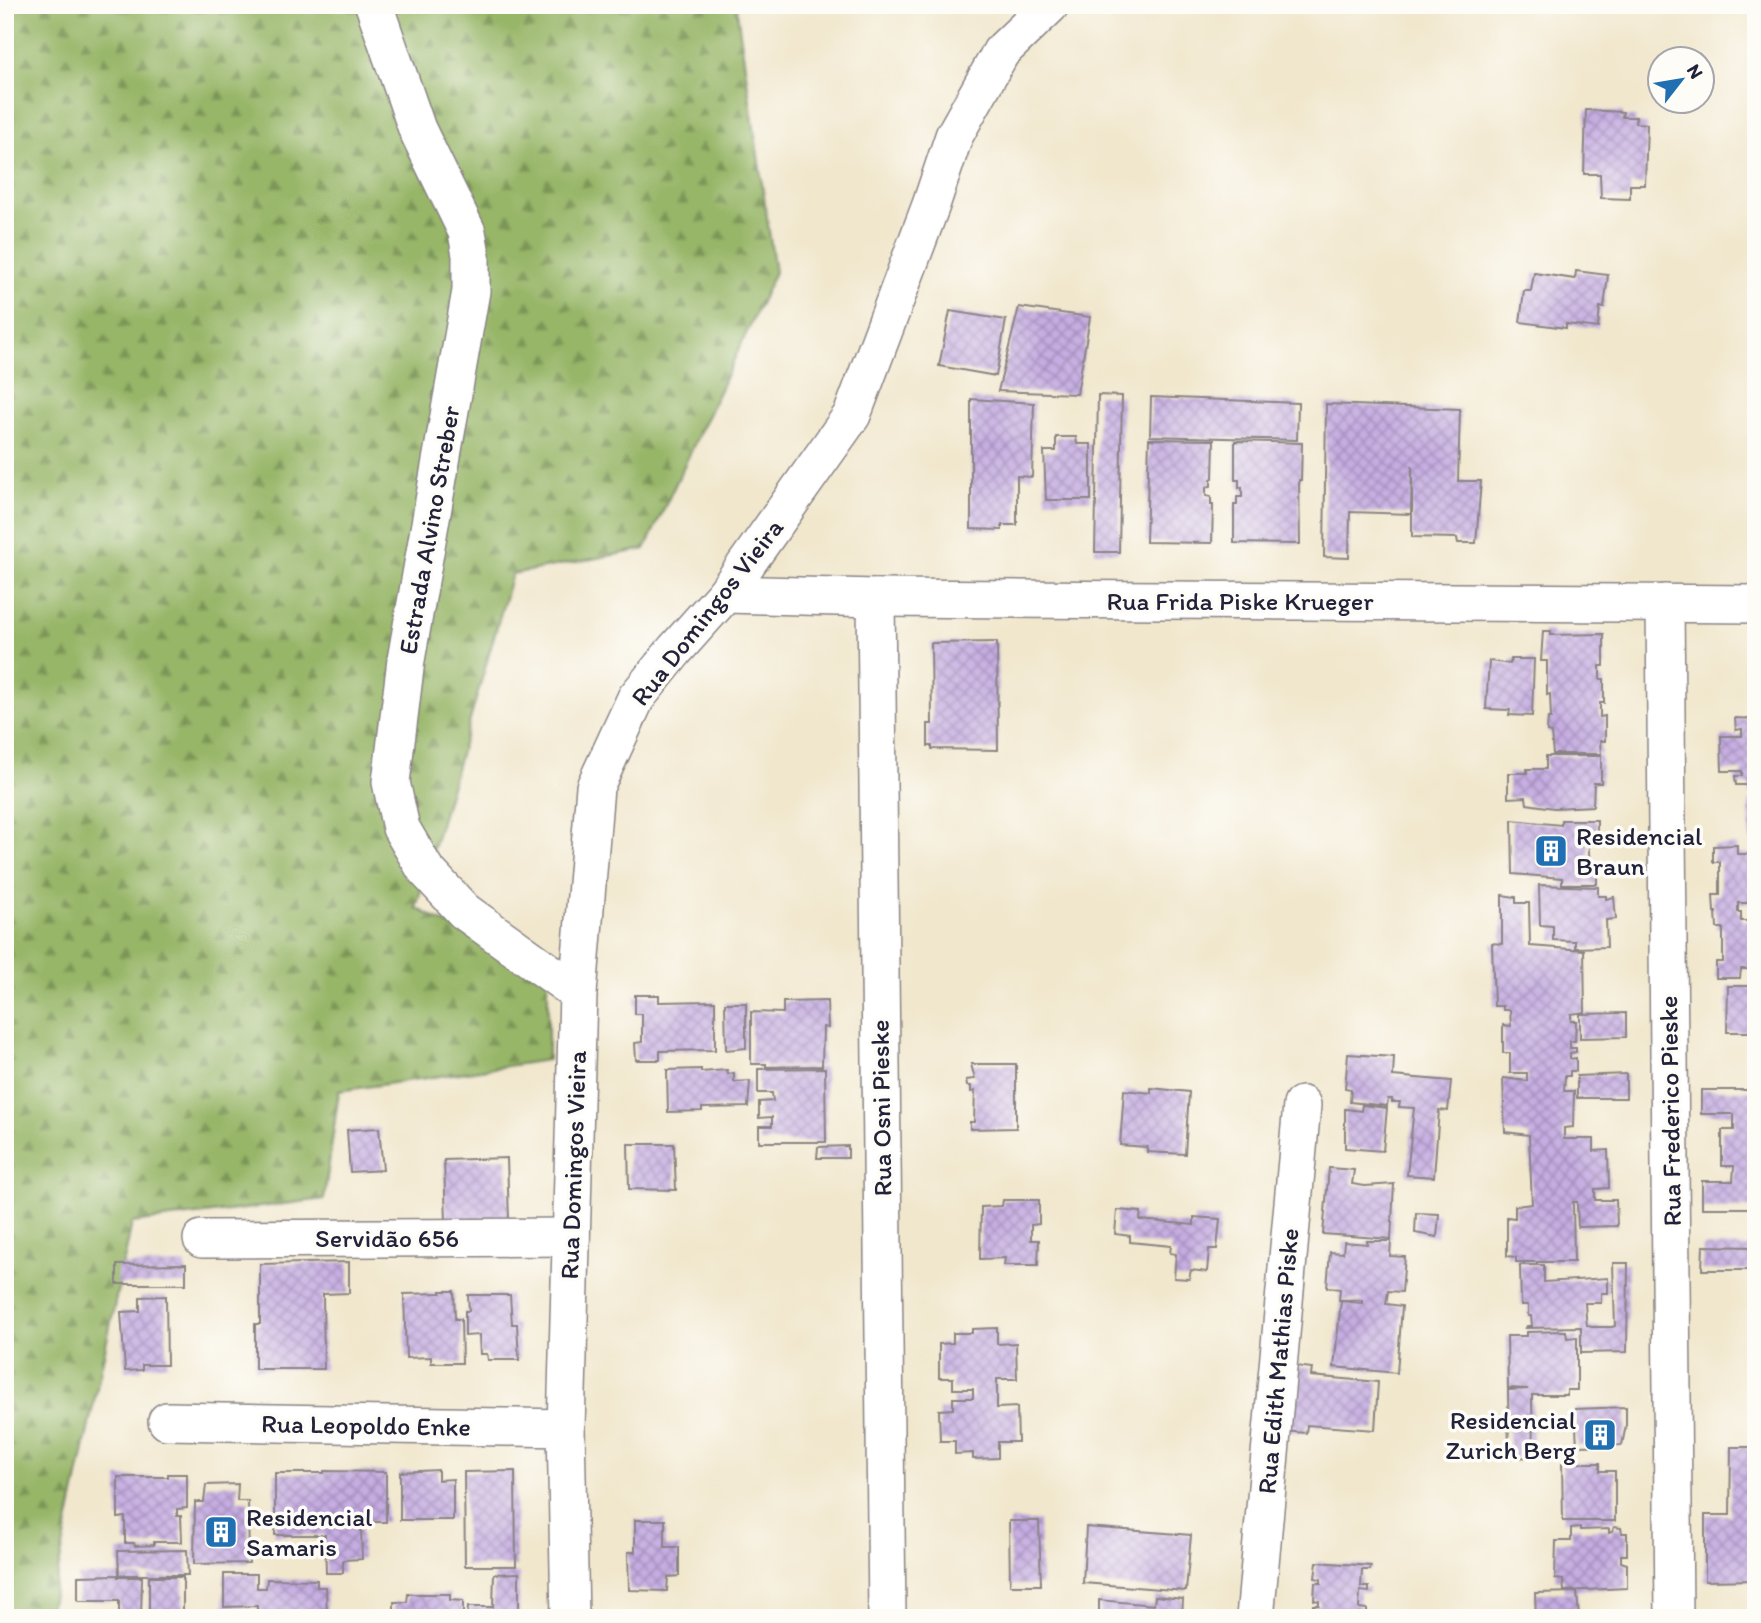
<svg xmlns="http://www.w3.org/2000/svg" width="1761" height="1623" font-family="Itim,sans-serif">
	<defs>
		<pattern id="forest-firs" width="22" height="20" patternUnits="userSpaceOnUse" patternTransform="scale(1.75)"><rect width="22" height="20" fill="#97b668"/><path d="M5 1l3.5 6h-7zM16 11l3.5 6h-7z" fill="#7b9457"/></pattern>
		<pattern id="building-cross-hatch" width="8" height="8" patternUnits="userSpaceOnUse" patternTransform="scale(1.75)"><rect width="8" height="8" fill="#c6ade2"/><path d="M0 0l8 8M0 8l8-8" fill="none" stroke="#a08cb8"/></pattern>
	</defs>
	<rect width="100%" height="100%" fill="#fdfcf7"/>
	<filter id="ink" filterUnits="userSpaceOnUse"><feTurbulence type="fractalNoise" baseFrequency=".0143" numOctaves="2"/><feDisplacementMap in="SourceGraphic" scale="14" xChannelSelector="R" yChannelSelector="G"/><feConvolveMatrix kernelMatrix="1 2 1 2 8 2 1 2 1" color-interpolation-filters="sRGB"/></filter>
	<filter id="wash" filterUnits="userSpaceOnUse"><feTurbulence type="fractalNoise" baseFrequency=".00686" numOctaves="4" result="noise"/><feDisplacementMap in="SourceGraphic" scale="28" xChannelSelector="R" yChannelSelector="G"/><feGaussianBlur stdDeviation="1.57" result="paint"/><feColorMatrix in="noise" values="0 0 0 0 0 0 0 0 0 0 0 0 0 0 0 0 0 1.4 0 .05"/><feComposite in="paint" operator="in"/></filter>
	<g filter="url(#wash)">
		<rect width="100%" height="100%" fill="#f1e7cd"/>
		<!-- forest -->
		<path fill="url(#forest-firs)" stroke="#5c6c52" stroke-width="2" d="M5,5h211l5,9 38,-9h477l39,267 -130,277 -133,25 -96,334 132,69v83l-209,31 -15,108 -192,24 -84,395h-43z"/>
		<g id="blocks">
			<!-- building -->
			<g fill="url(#building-cross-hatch)">
				<path d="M1586,110l37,2 -1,5h14l-1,6 12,1 -2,61h-15v14l-29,-1 -1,-24h-16z"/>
				<path d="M1576,271l32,4 -4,33 -4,-1 -2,21 -32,-4v4l-46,-6 4,-31h7l3,-18 41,6z"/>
				<path d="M1019,307l71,10 -13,77 -79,-3z"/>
				<path d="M950,311l56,9 -10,56 -57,-10z"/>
				<path d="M1098,395l24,1 -3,156h-24z"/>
				<path d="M1151,397l147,6 -1,37 -147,-4z"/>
				<path d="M971,399l63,4 -2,74 -15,-1v49h-15v5l-31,-1z"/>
				<path d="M1326,404l134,5 -2,72h23l-5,62h-18l-1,-5 -45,-1v-72l-1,49 -61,-2 -1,46 -25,-1z"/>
				<path d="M1056,437h20l1,7h14v56h-45l-2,-49h12z"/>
				<path d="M1149,439l65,1 -1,38 -2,1v7l-5,1v9l5,1v8h2l-1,38 -66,-1z"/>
				<path d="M1235,441l67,2 -1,37h-2l1,64 -66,-1v-38h3v-8h5v-10l-3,1v-8h-4z"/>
				<path d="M1543,631h8v4l53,-1v32h-4v13h4v24h-4v14l5,-1v25h-5l1,13h-48l-2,-21 -4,-1 1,-14h3l-1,-24 -3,1v-34h-6z"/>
				<path d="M997,642l1,108 -66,-1v-3h-4v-22h4l-1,-81z"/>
				<path d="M1511,659h23l-2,57 -23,-1 1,-5 -24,-1 3,-48 21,3z"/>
				<path d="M1735,718l21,1v76h-7v-10h-13l-1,-9h7v-5h-20l-1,-35h21v-7l-6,1z"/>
				<path d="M1546,756h55v27h-7l-1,23 -39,2 -27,-4 -1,-7 -18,1v-25h19v-4h19z"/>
				<path d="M1749,801h7v39h-6z"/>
				<path d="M1512,820l49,5v-5h36v17l-9,1 2,28 7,-1v19h-35v-6l-49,-4z"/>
				<path d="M1737,845v9h19v49h-18v9h3v9h15v48h-15l-1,9h-24v-16h7v-34h-6l-1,-16h-2l-1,-17h7v-33h-7v-16z"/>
				<path d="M1539,885l59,2v9h8v3l8,-2 2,22 -10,1 1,27 -32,1v-7l-22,-1v-14l-13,-1z"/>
				<path d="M1502,895l14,2v6h13l1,43 54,4 1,62 -14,2v7h5l-1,20h-5v7h6v4l-6,1v6l6,-1v13h-6v5h-5l-1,15h10l-1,36 -9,1v11h30v12l14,-1 1,38 -14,1v11h21l1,26 -39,1 -1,-25h-4l1,60h-58v-5l-9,-1v-39l8,1v-12l17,-2 -3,-69 -24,-3 -2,-54 24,3v-8h-17v-20h-7v-28l8,1 -1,-16h-7v-4h-9l-2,-63 10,1z"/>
				<path d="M1728,986h28v46h-29z"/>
				<path d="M635,995h24v7l56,-1v49l-55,1v9h-24l-1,-17 7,-1v-28h-7z"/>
				<path d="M827,1001l1,27 -5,-1 -1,39 -56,1v-3h-15v-52l32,1v-11z"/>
				<path d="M725,1003h21v45l-20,2z"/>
				<path d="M1626,1013v24l-46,1v-24z"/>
				<path d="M1348,1054l46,3 -1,19 58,5 -3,30 -9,-1 -5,67 -27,-2 7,-67 -15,-1 1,-5h-8v-3h-4l-1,7 -37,-4 1,-13 -6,-1z"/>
				<path d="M971,1064h45v64l-46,1v-7h4l1,-31 -4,1v-6h-4l-1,-6 9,-1z"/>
				<path d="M825,1068l1,74h-67v-16h13v-9l-13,1v-16l14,-1 -1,-8h-14v-24z"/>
				<path d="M701,1069v3l26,-2 1,4 6,-1v9l16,-1 -2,26 -46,1v3l-34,1 -1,-42z"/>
				<path d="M1626,1074v24h-49v-22z"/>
				<path d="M1151,1088l38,4 -4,62 -38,-2v-5l-27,-2 4,-55 27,3z"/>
				<path d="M1701,1090h55v91h-4l1,27h-51v-27h31l1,-15h-12v-36h12v-14l-1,-2h-32z"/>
				<path d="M1362,1105l25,3 -4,43 -38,-3v-39l16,2z"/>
				<path d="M379,1128l4,42 -33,2 -3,-42z"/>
				<path d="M628,1144h46l2,46 -47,-1z"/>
				<path d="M848,1146v12h-31l1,-11z"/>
				<path d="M507,1158l2,63 -63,2 -2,-63z"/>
				<path d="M1329,1168l25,2 -2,14 13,2 29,-2 -3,55 -68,-5z"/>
				<path d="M1003,1200h36v24l-8,1v15h8l-1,25h-34l1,-7 -25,1 1,-52 21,-1z"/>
				<path d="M1117,1210l24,2 -1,8 54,5v-8l26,2 -3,30h-8l-2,23 -16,-2 -2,9 -15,-1 2,-24 -6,-1 1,-7 -41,-4v-6l-15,-2z"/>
				<path d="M1416,1213l23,1 -2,23 -22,-4z"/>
				<path d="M1367,1241h24l-1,15 15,1 -3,35 -14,-1 -2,13 16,2 -5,67 -63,-6 7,-66 21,2v-3h-23l1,-11 -13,-2 3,-35 13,1 1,-11 23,2z"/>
				<path d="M1703,1246l50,1v23h-51z"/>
				<path d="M349,1262v31l-26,1 1,75h-69v-45h5v-60z"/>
				<path d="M1613,1263h15l-1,89 -46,1v-26l-55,1 1,-2h5l-1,-10h-3v-11h-7l-1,-40h24v17l64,-4v15h-7v10h-16l1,14 1,8 4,2h21l3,-1z"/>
				<path d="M186,1264v20h-69v-19z"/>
				<path d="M441,1291h13l1,28h6l1,44h-31v-6l-25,1 -2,-64 37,-1z"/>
				<path d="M468,1295h42l2,29h5l2,36h-31l-1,-6h-7l-1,-19 -14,1v-25h4z"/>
				<path d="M166,1296l1,69h-25v5l-17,1 -4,-59 19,-1v-14z"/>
				<path d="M997,1328v16l19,-1 1,36h-20v29l20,-1 1,35h-20v16l-25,1v-6l-18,1v-13h-15l-1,-31 14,-1v-11h20v-9h-20v-11h-14v-34l14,-1v-10h19v-4z"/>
				<path d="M1566,1331l1,7 10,-1v53h-10v5h-35l1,62 -24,1 -1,-68 20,-1 -20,-1 -1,-52h20v-4z"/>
				<path d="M1288,1365l24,3 -1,8 67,6 -3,48 -68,-5 -1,8 -24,-2z"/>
				<path d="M1626,1407v18l-4,20 -45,1 -2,-37z"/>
				<path d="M1731,1447h25v133l-51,1v-66h25z"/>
				<path d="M1562,1463h38v8h15v50h-52z"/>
				<path d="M438,1470v10l15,-1v41h-53v-48z"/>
				<path d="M324,1471l62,1v50h-61v4l36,1 1,32 -19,1v13h-17l-1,-38h-50v-62h49z"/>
				<path d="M515,1471l1,95h-51l-1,-94z"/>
				<path d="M168,1474h19v34l-10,1v7h4l1,26h-28v3l-19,1 -1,-3h-9v-26l-7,1v-41h50z"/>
				<path d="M238,1484l-1,17h11l1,62 -55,1 1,-62h9l2,-17z"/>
				<path d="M635,1520h30v27h14v29l-11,1 -1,14 -38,-1 -1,-38h7z"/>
				<path d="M1009,1521h30l2,64h-31z"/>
				<path d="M1086,1527l105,8 -5,56 -103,-8z"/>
				<path d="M1580,1527v3l29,-1v4l3,-1 2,-5 7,1 1,5h5v22h-6v7l6,2v24l-63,3 -1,-11 -8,-1 1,-38h15v-13z"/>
				<path d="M187,1550l1,25h-69l-1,-24z"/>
				<path d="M1317,1562l54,4 -1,4h-8l-1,17h8v5l-9,-1 -1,17 8,1v5l-9,-1v5h-46l1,-13h6v-4l-5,-1 1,-17h6v-4l-6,-1z"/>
				<path d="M519,1573v45h-52l1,-11h25l1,-33z"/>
				<path d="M224,1574h33v14h9l1,-9 50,1v7h9l1,31h-70v-12l-33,1z"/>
				<path d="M119,1575l-1,2h24l-1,41h-22v-17h-41v-25z"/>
				<rect x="149" y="1577" width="34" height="41"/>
				<path d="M1577,1592l2,26h-43l-1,-25z"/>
				<path d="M408,1594h42v6l13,1v17h-69v-16h13z"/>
				<path d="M1155,1596l28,3 -1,19h-83v-18l55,5z"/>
				<path d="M56,1613l56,1v4h-56z"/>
			</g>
		</g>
	</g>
	<g filter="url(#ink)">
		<use href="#blocks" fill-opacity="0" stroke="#8a8484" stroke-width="2"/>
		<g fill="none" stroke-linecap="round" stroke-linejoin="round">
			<defs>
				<g id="street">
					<path d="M374,5l43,124 50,103 4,23v36l-65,369 -15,122 10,46 24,41 39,42 114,82"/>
					<path d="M725,594l151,4 880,6"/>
					<path d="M876,598l11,1020"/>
					<path d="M1665,603l9,1015"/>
					<path d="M202,1239l369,-2"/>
					<path d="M167,1421l399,7"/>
					<path d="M570,1618l-4,-190 12,-435 17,-206 41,-89 39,-48 50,-56 127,-179 79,-210 23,-69 47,-84 49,-47"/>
					<path d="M1255,1618l47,-513"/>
				</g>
			</defs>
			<!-- street casing -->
			<use href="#street" stroke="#8a8484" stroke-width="40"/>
			<!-- street -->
			<use href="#street" stroke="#fff" stroke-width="37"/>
		</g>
	</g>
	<!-- icons -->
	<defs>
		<symbol id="building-square" viewBox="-11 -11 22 22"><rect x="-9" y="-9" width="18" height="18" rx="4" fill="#1f6fb2" stroke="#fdfcf7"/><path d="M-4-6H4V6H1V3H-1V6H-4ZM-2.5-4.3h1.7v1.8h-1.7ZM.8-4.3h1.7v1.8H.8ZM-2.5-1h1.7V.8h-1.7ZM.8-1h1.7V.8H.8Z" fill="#fff"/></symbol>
	</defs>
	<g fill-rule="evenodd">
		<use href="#building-square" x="1532" y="832" width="38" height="38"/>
		<use href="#building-square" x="1581" y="1416" width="38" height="38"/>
		<use href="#building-square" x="202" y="1513" width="38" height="38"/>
	</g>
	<g text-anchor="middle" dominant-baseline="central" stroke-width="7" stroke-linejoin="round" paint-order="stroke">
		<!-- street labels -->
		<g font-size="26" fill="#22223b" stroke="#fdfcf7">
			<text transform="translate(429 530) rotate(-80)">Estrada Alvino Streber</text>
			<text x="1240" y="601">Rua Frida Piske Krueger</text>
			<text transform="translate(707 612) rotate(-52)">Rua Domingos Vieira</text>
			<text transform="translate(881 1108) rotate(-91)">Rua Osni Pieske</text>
			<text transform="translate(1670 1111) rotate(-91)">Rua Frederico Pieske</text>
			<text transform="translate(573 1165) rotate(-88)">Rua Domingos Vieira</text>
			<text x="387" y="1238">Servidão 656</text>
			<text transform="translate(1278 1361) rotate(-85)">Rua Edith Mathias Piske</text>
			<text transform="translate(366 1425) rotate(1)">Rua Leopoldo Enke</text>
		</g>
		<!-- poi labels -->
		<g font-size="26" fill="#22223b" stroke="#fdfcf7" text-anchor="start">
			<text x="1576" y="836">Residencial<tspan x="1576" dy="30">Braun</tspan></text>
			<text x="1576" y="1420" text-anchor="end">Residencial<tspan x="1576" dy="30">Zurich Berg</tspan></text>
			<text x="246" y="1517">Residencial<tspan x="246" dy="30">Samaris</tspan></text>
		</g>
	</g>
	<!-- margin -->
	<rect width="1761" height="1623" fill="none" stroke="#fdfcf7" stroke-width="28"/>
	<!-- north arrow -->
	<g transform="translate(1681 80) rotate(59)"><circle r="33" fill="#fdfcf7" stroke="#a5a5ac" stroke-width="2"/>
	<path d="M0-5L12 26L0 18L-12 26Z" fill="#1f6fb2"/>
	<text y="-10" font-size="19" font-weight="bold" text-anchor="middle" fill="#22223b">N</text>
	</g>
</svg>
